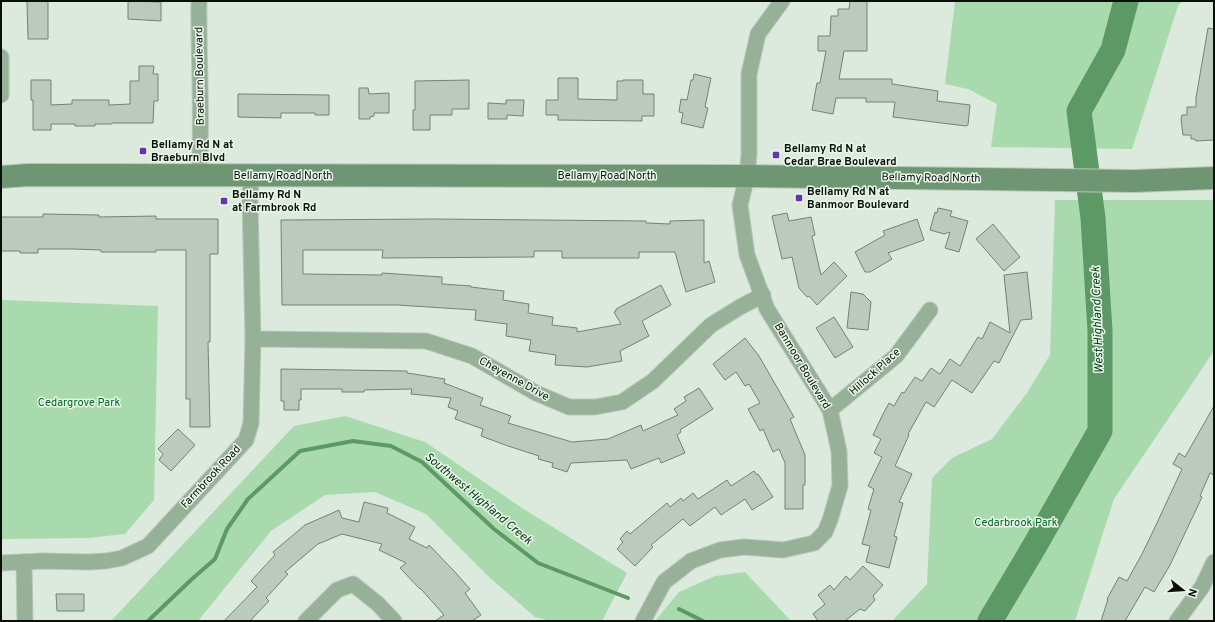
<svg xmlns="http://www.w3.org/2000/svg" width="1215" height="622" font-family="Overpass,sans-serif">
	<rect width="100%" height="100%" fill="#dbeadc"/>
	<!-- green -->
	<g fill="#a9daae">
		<path d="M955,1h227l-4,5 -46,143 -141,-2 6,-43 -29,-15 -23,-5z"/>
		<path d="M1055,200h159v151l-100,148 -39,122h-183l35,-37 5,-106 20,-20 40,-19 35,-46 23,-38z"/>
		<path d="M1,300l157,6 -4,194 -29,34 -37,4 -87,1z"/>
		<path d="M345,416l80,26 97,66 105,65 -25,48h-52l-15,-4 -45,-39 -64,-64 -51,-22 -50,3 -54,36 -73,90h-87l183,-195z"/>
		<path d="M745,572l46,49h-136l24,-29 36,-16z"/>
	</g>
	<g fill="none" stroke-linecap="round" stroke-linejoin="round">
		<!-- stream -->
		<g stroke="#5c9965" stroke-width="4">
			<path d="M679,609l24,12"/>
			<path d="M148,621l44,-42 23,-20 12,-30 21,-30 52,-48 53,-10 38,5 31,16 72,67 44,34 90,35"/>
		</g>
		<!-- river -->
		<path stroke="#5c9965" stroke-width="25" d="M990,621l44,-74 66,-116v-100l-7,-113 -14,-107 34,-61 13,-49"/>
	</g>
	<!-- building -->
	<g fill="#bccabd" stroke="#748275">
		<path d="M27,1h21v38h-20z"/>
		<path d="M128,1l33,1v19l-33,-2z"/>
		<path d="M850,1h17v50h-23l-5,28h53v5l46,7 -1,10 33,4 -2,20 -2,1 -73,-9 2,-15h-29v-4h-30l-3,16 -21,-4 5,-27h3l6,-32h-8v-15h12l1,-20h7v-7h11z"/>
		<path d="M1208,28l6,1v111l-18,1 -1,-2h-4v-4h-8l-2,-16 1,-4h5v-8h9v-9z"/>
		<path d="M139,66h15l-1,8h5v27h-4l-1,22h-41v1h-17v2h-20v-2h-24v6h-18v-30h-2v-20h20v25l21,-1v-4h37v5l21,-1v-23h9z"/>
		<path d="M694,74l17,4 -6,29 3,1 -5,20 -22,-5 2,-10 -4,-1 2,-13 6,1 4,-20h2z"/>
		<path d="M558,78h20v21l39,1v-19h6v-1h20v14h11v22h-12v5l-84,-1v-5h-12v-15h12z"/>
		<path d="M469,80v29h-17v6h-22v15h-17v-20h2v-29z"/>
		<path d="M359,88h9l1,6 20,-1v20h-15v3l-4,1v2h-11z"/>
		<path d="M238,94l91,1v20h-14v-2h-34v5l-43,-1z"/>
		<path d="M506,100h18l-1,16 -16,-1v4h-19v-16l18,1z"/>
		<path d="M938,208l14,3 -2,5 18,5 -9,31 -14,-4 5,-16 -6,2 -14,-4 5,-18 2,1z"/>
		<path d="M787,213l2,8 22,-4 4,18 -3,1 9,39 13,-13 13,14 -30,29 -8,-9 -2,1 -8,-9 -7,-31 -10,2 -10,-43z"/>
		<path d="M43,214l56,1v2l57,-1v3h62v35h-8v88h-2l2,85h-20v-28h-4v-149h-30v2h-55v-2l-28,-1h-35v4h-18v-2h-19v-34h42z"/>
		<path d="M436,219l210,2v2l24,1v-3l34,-1v43l5,-2 6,21 -29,10 -11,-40h-36v6h-77v-7h-28v6l-152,1 1,-8h-80v24l79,1v-2l60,4v7l29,2v1l33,4 -1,9 26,4 -1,9 25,4 -1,8 25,3v4l44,-8 -7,-12 2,-1v-2l45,-24 10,20 -29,16 7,15 -29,15 2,10 -35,6 -32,-2 1,-10 -27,-4 2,-11 -25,-4 1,-12 -32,-4 1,-10 -79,-5h-115l-1,-85z"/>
		<path d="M917,219l7,21 -36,13 4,6 -22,13h-5l-10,-20 30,-17 -2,-4z"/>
		<path d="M993,224l27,33 -16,14 -28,-32z"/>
		<path d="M1027,272l5,47 -11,1 -22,43 -5,-2 -22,32 -20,-13 -18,27 -8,-5 -18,32 1,1 -14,31 17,8 -13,28 4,1 -9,33 3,1 -8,31 -23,-6 4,-16 -8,-2 9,-34 -3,-1 6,-20 -6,-3 14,-29 -8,-4 7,-14 -8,-4 9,-19 7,-13 5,3 8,-14 2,1 11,-16 7,4 9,-13 9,6 10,-15 10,7 18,-29 4,2 8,-17 20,11 -6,-58z"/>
		<path d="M851,292l12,2 8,8 -3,28 -21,-2z"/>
		<path d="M834,317l19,30 -18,11 -19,-30z"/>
		<path d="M745,338l14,18 35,61 -4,2 15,36v30h-2v24h-18v-46l-6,-14 -6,3 -10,-23 -3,2 -12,-22 12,-6 -11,-19 -4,2 -9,-14 -11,8 -12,-16z"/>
		<path d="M281,369l126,2v2l38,6 -1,4 39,15 -3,7 31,11 -3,7 64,19 36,-3 33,-14 2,6 35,-16 -4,-6 12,-8 -2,-4 15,-9 14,21 -33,21 1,2 -4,3 8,18 -24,10 -2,-5 -28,11 -4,-9 -56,3 -4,9 -15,-5 1,-4 -15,-4 1,-3 -31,-10 -27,-10 2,-7 -28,-10 3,-8 -10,-4 3,-9 -40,-4 1,-5 -48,1v2h-22v-3h-41v11h-2v10h-15v-9h-3z"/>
		<path d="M1214,406v69l-4,-2 -10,23 2,1 -32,68 -16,27 -9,-5 -20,34h-24l7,-22h-1l12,-22 8,4 15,-27 14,-29 26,-56 -9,-5 6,-11 6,4z"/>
		<path d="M178,429l17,16 -24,26 -12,-11 4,-6 -5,-5z"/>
		<path d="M754,471l3,4 1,-1 15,23 -21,13 -7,-11 -24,16 -6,-8 -25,19 -7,-7 -32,26 2,2 -18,19 -18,-17 6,-7 -3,-3 7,-8 3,3 37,-31 3,4 11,-9 2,3 10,-8 5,6 29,-19 4,6z"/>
		<path d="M364,502l24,6 -1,5 28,14 -6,12 18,9 2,-3 25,26 16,18 -5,4 16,22 -9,6h-37l9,-6 -23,-26h-1l-20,-21 6,-5 -27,-13 3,-6 -40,-10 -24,10 -33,28 3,2 -22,24 3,3 -19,20h-26l33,-34 -6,-6 24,-26 -2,-3 32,-27 34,-15 3,8 17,4z"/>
		<path d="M863,566l20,19 -10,11 2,4 -10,11 -5,-2 -15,12h-27l-5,-7 12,-10 -7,-9 12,-10 4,5 12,-14 4,4z"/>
		<path d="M56,594h28v17h-27z"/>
	</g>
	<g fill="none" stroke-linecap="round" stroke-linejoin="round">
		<defs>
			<g id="street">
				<path d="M1,57v38"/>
				<path d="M199,175c4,-58 -1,-116 0,-174"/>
				<path d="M253,339l173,2 46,15 64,37 33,14h26l27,-5 31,-21 58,-56 29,-18 23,-12"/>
				<path d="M830,410l66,-54 34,-46"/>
				<path d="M24,562l1,59"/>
				<path d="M1,563l42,-2 46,1 17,-1 16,-3 26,-12 98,-106 5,-17 2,-84 -3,-139 1,-24"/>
				<path d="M306,621l31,-31 16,-6 25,20 16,17"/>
				<path d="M643,621l21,-39 27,-21 29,-11 24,-3 39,3 31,-7 11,-11 5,-12 10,-34 -1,-35 -9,-41 -63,-101 -20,-54 -7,-50 7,-29 2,-21v-81l9,-40 24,-33"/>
				<path d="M1177,621l25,-34 12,-25"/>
			</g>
			<path id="secondary" d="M1,177l27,-2 719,1 387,5 80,-3"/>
		</defs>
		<!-- street casing -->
		<use href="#street" stroke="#b9c7ba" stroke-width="17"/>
		<!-- secondary casing -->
		<use href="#secondary" stroke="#b9c7ba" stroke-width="24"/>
		<!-- street -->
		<use href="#street" stroke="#96b198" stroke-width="15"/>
		<!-- secondary -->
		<use href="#secondary" stroke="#6f9673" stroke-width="22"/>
	</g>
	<!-- markers -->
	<g fill="#6736ae" stroke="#e8f7e9" stroke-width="1.5">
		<rect x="139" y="147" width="8" height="8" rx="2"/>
		<rect x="772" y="151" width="8" height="8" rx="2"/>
		<rect x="795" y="194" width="8" height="8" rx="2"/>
		<rect x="220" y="197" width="8" height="8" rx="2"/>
	</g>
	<g text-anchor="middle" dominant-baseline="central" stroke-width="3" stroke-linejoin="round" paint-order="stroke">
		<!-- street labels -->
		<g font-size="11" fill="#090e09" stroke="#e8f7e9">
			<text transform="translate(200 76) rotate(-91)">Braeburn Boulevard</text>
			<text x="283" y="176">Bellamy Road North</text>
			<text x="607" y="176">Bellamy Road North</text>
			<text transform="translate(931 178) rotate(1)">Bellamy Road North</text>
			<text transform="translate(802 366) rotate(59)">Banmoor Boulevard</text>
			<text transform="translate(875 372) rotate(-42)">Hillock Place</text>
			<text transform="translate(514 379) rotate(29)">Cheyenne Drive</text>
			<text transform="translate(211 477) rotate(-47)">Farmbrook Road</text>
		</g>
		<!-- poi labels -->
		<g font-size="11" font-weight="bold" fill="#090e09" stroke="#e8f7e9" text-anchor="start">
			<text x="151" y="145">Bellamy Rd N at<tspan x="151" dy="13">Braeburn Blvd</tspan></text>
			<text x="784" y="149">Bellamy Rd N at<tspan x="784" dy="13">Cedar Brae Boulevard</tspan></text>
			<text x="807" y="192">Bellamy Rd N at<tspan x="807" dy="13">Banmoor Boulevard</tspan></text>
			<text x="232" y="195">Bellamy Rd N<tspan x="232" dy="13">at Farmbrook Rd</tspan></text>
		</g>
		<!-- park labels -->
		<g font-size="11" fill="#006623" stroke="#e8f7e9">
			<text x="79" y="403">Cedargrove Park</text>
			<text x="1016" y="523">Cedarbrook Park</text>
		</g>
		<!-- water labels -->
		<g font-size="12" font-style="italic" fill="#033310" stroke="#e8f7e9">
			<text transform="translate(1098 320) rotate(-92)">West Highland Creek</text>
			<text transform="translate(478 499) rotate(40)">Southwest Highland Creek</text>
		</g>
	</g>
	<!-- border -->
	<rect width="1215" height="622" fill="none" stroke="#090e09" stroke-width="4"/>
	<!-- north arrow -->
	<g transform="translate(1183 590) rotate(107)" stroke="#e8f7e9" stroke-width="3" paint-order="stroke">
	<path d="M0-3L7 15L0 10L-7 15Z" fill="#090e09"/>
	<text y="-6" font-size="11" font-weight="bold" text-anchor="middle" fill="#090e09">N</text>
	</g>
</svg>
